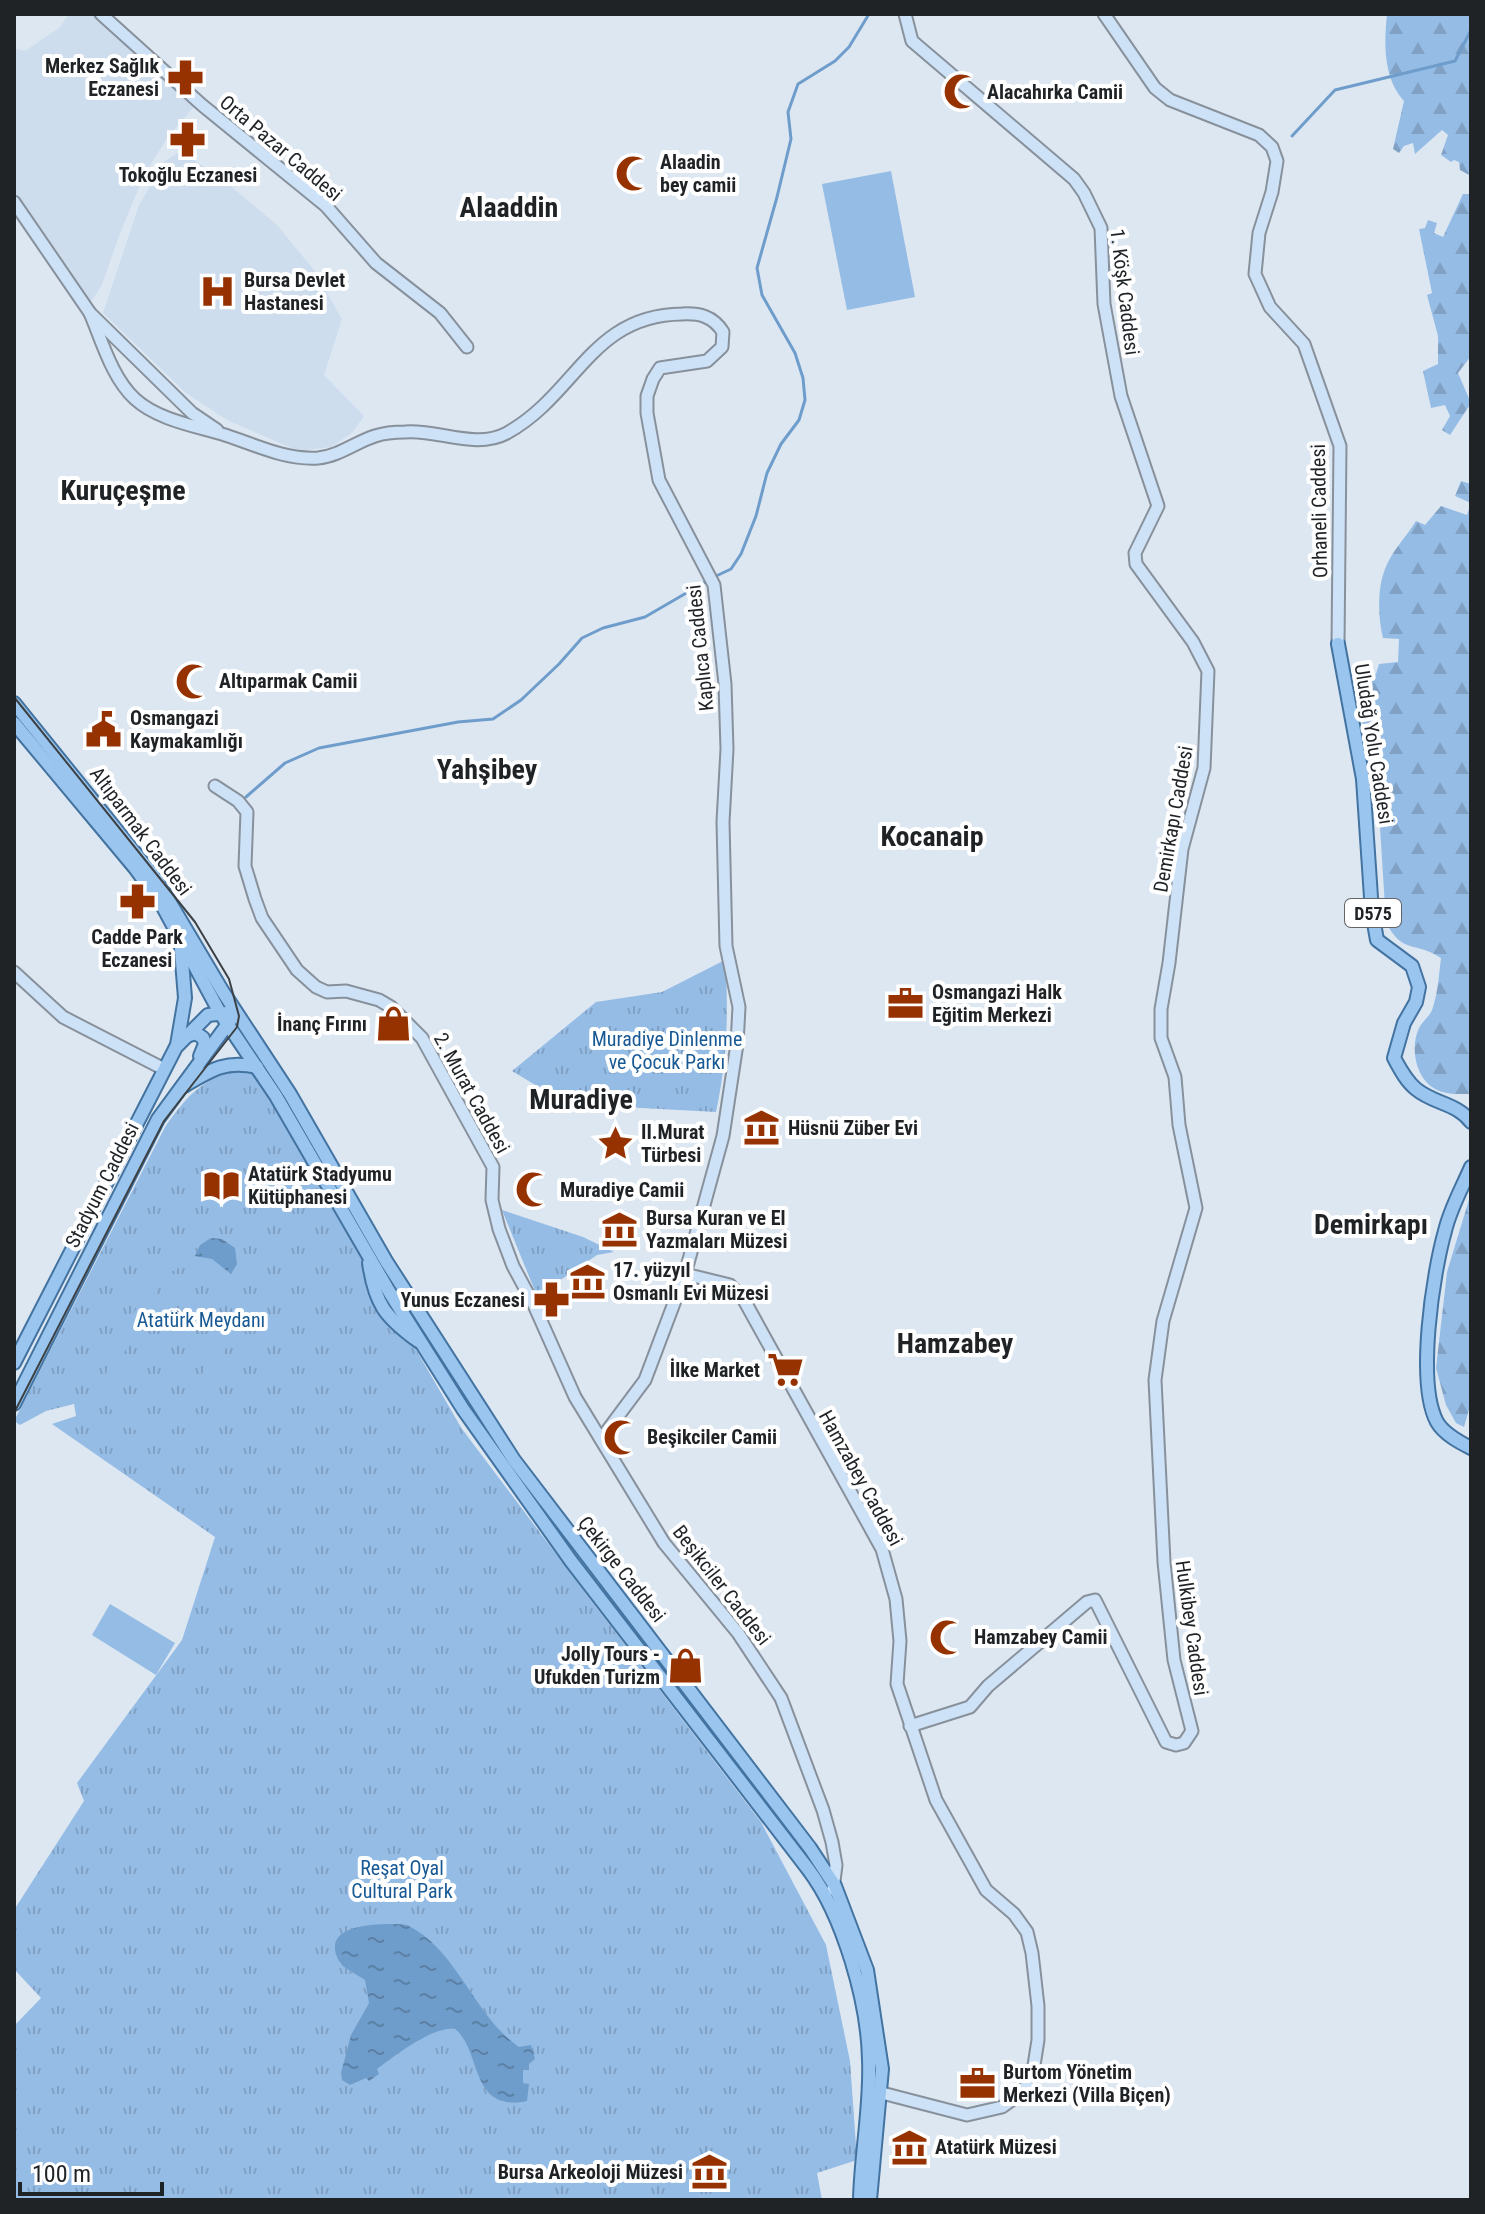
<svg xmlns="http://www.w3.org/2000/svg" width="1485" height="2214" font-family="'Roboto Condensed',sans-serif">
	<defs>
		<pattern id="forest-firs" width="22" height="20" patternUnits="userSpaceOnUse" patternTransform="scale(2)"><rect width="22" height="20" fill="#95bce5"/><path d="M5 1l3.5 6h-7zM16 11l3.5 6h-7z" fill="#80a1c4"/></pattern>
		<pattern id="park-tufts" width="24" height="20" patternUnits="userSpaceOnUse" patternTransform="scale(2)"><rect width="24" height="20" fill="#95bce5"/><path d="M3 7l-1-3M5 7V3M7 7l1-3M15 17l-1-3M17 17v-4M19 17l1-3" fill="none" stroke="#80a1c4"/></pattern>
		<pattern id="water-ripples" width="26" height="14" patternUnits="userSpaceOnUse" patternTransform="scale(2)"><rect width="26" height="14" fill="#6f9dcb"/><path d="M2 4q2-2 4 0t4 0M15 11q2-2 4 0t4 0" fill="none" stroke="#5b80a5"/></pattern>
	</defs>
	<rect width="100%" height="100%" fill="#dde7f2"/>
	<!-- built -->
	<g fill="#ceddee">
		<path d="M69,14h29l99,89 -29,34 -23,36 -26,63 -17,49 -12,18 -76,-111v-144l11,3 34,-23z"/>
		<path d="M181,151l46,32 50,42 37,45 28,49 -18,56 40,41 -12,17 -21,14 -33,4 -71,-31 -41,-27 -83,-80 36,-108 26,-44z"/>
	</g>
	<!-- forest -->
	<g fill="url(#forest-firs)">
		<path d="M1387,14h84v162l-11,-6 -1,-8 -5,-2 -3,2 -10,-7 7,-20 -6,-5 -27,24 -2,-11 -9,3 -5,7 -6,-4 11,-48c-21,-23 -20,-58 -17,-87z"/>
		<path d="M1463,194h8v162l-13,17 13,30 -21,32 -8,-5 8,-14 -5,-11 -14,3 -8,-37 15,-7v-28l-11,-41 5,-2 -13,-64 6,-1 3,-8 9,3 -3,10 9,4z"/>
		<path d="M1461,481l10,3v610c-12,0 -25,1 -36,-5 -20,-11 -25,-42 -16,-61 4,-8 12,-12 14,-21 5,-15 6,-33 8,-49 -25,-17 -39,-3 -55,-36l-8,-126 -24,-113v-6l22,-3 3,-10 19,-2 1,-23 -16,-1c-5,-20 -6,-49 2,-69 6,-17 22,-33 31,-48l9,4 16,-19 26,9 4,-12 -16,-7z"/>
		<path d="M1471,1193v210l-7,24 -8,-4 -10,-18 -10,-37 11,-96z"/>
	</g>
	<!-- park -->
	<g fill="url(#park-tufts)">
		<path d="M725,960c4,52 2,101 -9,152l-149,-8 -55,-33 84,-69 66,-10z"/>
		<path d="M237,1071l17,1 115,200v21l9,20 13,16 20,12 51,88 134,178 165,215 65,123 24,116 7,99 -40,13 5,27h-808v-174l27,-28 -27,-29v-59l70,-109 -7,-18 105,-143 33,-103 -163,-113 24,-8 -2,-12 -28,7 -26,14 -6,-4 151,-294c20,-28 36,-49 72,-56z"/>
		<path d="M502,1210l81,27 31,15 -17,3 -60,41z"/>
	</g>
	<!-- pitch -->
	<g fill="#95bce5" fill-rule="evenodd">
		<path d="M891,171l24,126 -68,13 -25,-126z"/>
		<path d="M195,1256c29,3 52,29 46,59 -5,19 -18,38 -27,55 -8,17 -15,41 -30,52 -13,11 -30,14 -46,9 -21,-7 -37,-30 -33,-52 3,-24 35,-76 47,-99 11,-16 24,-22 43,-24zM198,1264c27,6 39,27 33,53l-49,96 -20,11 -24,-3 -19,-15 -5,-15v-13l2,-10 45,-87c10,-12 22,-16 37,-17z"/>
		<path d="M110,1604l65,39 -19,32 -64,-40z"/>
	</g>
	<!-- water -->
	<g fill="url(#water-ripples)">
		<path d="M211,1238l11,1 13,9 2,16 -6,10 -19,-15 -17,-3 5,-11z"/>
		<path d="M407,1925c51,25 66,90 112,122l12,-2 4,14 -6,5v6h-6v13l6,1 -2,17c-58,12 -45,-51 -72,-72 -23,-3 -60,27 -78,40l2,5 -10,7 -3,-3 -16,7 -8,-5 -1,-7 10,-38 18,-32 -4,-23c-7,-5 -16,-9 -22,-14 -4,-4 -8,-12 -8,-17 -3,-27 55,-26 72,-24z"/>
	</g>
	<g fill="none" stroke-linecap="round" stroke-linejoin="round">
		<!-- stream -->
		<g stroke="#6f9dcb" stroke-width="3">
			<path d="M1292,136l43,-46 120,-29 16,-31"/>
			<path d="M714,577l17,-8 10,-15 15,-38 11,-43 14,-29 18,-24 6,-20 -2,-22 -8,-25 -33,-58 -5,-27 20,-71 14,-58 -3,-27 10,-28 37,-23 14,-14 20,-33"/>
			<path d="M246,797l39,-34 34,-15 139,-26 35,-3 28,-19 38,-36 23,-26 21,-10 42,-11 62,-36"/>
		</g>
		<defs>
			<g id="secondary">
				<path d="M101,14l101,91 124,101 50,57 64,50 27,34"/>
				<path d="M905,14l7,27 162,138 10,14 17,35 3,76 17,92 37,110 -23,47 1,11 57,78 15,29 -4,97 -22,81 -13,114 -8,46v29l14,39 4,48 17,83 -33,113 -8,59 9,182 10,98 18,71 -8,12 -8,2 -10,-3 -71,-142 -8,2 -99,84 -18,21 -60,19"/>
				<path d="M1104,14l51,74 15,12 89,35 13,12 5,14 -5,31 -13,41 -4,41 15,33 34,37 36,102 -2,198"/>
				<path d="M14,202l76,111 102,100 25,17"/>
				<path d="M90,313c12,28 22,65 45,86 23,21 61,27 90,36 31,10 60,25 93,23 21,-2 38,-16 57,-22 9,-3 21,-4 30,-4 33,-3 70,18 102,1 70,-39 84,-118 175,-119 17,-1 31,2 41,18l-1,15 -15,14 -47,7 -7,11 -6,17v17l12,67 55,105 11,99 2,65 -4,73 3,124 13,61 -2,37 -14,92 -38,138 -40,106 -44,59"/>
				<path d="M215,786l23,15 9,11 -2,54 10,33 7,19 35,52 19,17 11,5 19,-1 33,9 12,7 31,31 71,129 -1,33 7,29 14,37 21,39 41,92 89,146 74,90 43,65 42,112 9,32 4,23 -3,24"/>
				<path d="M14,972l49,45 101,52"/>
				<path d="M685,1274l45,11 14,15 138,249 14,50 4,42 -3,43 39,116 50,90 28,24 13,18 5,21 6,53v34l-6,38 -12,16 -18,13 -35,8 -85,-22"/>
			</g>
			<g id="primary">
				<path d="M1338,644l25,135 9,133 5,28 35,26 7,21 -3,15 -12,21 -10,35c6,11 12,23 22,31 18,15 41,14 55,33"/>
				<path d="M14,703l142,176 67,113 67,102 96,167 128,199 296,388 25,38 32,84 15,99 -12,131"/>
				<path d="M14,723l121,145 27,37 58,108 56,83 114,197 73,116 49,69 59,83 237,308c35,46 60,133 61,191 2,46 -8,93 -9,140"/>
				<path d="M186,1036l10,-3 7,5 2,6 -5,12"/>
				<path d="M177,1045l8,-47 -4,-49"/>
				<path d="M184,1086c27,-16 41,-26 73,-19"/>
				<path d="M1471,1167c-9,21 -21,42 -26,64 -12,42 -29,152 -8,191 7,12 22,20 34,26"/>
				<path d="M369,1263c6,41 16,54 49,78"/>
				<path d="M14,1363l162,-316 32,-32 19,-2"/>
				<path d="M14,1404l144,-285 72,-98"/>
			</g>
		</defs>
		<!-- secondary casing -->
		<use href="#secondary" stroke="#88919b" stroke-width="15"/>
		<!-- primary casing -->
		<use href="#primary" stroke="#4373a1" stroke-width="16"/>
		<!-- secondary -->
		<use href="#secondary" stroke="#cde2f7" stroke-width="11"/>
		<!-- primary -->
		<use href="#primary" stroke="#9ac5ee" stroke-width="12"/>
		<!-- tram -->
		<path stroke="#3c4145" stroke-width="2" d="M14,697l181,225 34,57 10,37 -2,11 -73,94 -150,292"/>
	</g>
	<!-- icons -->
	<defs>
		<symbol id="pharmacy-bare" viewBox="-9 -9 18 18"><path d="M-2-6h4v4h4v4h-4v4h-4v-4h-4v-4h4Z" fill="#963100" stroke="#fff" stroke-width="2.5" paint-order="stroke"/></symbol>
		<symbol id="mosque-bare" viewBox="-9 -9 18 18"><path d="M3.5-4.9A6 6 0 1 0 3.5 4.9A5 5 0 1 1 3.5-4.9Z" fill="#963100" stroke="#fff" stroke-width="2.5" paint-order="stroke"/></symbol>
		<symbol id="hospital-bare" viewBox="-9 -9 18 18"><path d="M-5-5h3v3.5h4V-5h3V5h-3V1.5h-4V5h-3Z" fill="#963100" stroke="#fff" stroke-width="2.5" paint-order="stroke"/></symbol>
		<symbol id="civic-bare" viewBox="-9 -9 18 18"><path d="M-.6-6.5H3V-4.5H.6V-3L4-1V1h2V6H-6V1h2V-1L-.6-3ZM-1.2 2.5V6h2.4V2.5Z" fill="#963100" stroke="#fff" stroke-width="2.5" paint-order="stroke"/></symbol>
		<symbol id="office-bare" viewBox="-9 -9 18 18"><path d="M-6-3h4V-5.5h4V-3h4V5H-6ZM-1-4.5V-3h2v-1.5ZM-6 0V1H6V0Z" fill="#963100" stroke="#fff" stroke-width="2.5" paint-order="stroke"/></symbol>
		<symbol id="shop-bare" viewBox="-9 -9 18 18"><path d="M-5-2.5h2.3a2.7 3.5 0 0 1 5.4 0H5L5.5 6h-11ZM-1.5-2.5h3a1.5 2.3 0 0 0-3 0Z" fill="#963100" stroke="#fff" stroke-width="2.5" paint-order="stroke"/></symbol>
		<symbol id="museum-bare" viewBox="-9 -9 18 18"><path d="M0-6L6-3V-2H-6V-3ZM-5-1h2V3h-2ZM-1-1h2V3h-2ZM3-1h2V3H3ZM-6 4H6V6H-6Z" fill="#963100" stroke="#fff" stroke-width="2.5" paint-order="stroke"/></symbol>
		<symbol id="sight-bare" viewBox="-9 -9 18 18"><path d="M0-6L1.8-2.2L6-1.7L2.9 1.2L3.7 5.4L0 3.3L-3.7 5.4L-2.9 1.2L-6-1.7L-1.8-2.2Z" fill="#963100" stroke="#fff" stroke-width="2.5" paint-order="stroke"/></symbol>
		<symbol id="library-bare" viewBox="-9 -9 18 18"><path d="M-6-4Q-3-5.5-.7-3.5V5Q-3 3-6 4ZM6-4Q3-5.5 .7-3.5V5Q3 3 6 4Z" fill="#963100" stroke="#fff" stroke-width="2.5" paint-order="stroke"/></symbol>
		<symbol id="supermarket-bare" viewBox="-9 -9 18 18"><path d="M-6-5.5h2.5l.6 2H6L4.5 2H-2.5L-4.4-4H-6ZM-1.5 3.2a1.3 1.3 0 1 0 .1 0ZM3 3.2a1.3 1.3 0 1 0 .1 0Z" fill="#963100" stroke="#fff" stroke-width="2.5" paint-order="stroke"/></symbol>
	</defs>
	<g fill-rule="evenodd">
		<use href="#pharmacy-bare" x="160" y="52" width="51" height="51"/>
		<use href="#mosque-bare" x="936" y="66" width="51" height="51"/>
		<use href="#pharmacy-bare" x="162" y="114" width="51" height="51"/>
		<use href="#mosque-bare" x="608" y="148" width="51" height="51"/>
		<use href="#hospital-bare" x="192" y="266" width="51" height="51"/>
		<use href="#mosque-bare" x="168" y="656" width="51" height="51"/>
		<use href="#civic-bare" x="78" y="704" width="51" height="51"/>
		<use href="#pharmacy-bare" x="112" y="876" width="51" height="51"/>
		<use href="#office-bare" x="880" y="978" width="51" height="51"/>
		<use href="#shop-bare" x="368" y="998" width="51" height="51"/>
		<use href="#museum-bare" x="736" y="1102" width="51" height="51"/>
		<use href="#sight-bare" x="590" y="1118" width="51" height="51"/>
		<use href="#library-bare" x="196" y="1160" width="51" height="51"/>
		<use href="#mosque-bare" x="508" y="1164" width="51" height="51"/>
		<use href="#museum-bare" x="594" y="1204" width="51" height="51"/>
		<use href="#museum-bare" x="562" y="1256" width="51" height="51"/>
		<use href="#pharmacy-bare" x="526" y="1274" width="51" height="51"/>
		<use href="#supermarket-bare" x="760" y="1344" width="51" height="51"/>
		<use href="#mosque-bare" x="596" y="1412" width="51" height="51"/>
		<use href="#mosque-bare" x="922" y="1612" width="51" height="51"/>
		<use href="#shop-bare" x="660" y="1640" width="51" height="51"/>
		<use href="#office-bare" x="952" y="2058" width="51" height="51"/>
		<use href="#museum-bare" x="884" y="2122" width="51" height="51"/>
		<use href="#museum-bare" x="684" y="2146" width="51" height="51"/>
	</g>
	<g text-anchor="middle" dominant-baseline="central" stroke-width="8" stroke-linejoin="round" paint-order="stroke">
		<!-- shield labels -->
		<rect fill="#fff" stroke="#626567" stroke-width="2" x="1345" y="899" width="56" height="28" rx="6"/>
		<g font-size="18" font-weight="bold" fill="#1f2326">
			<text x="1373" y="913">D575</text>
		</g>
		<!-- poi labels -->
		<g font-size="20" font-weight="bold" fill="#1f2326" stroke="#fff" text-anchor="start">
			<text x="159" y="66" text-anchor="end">Merkez Sağlık<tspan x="159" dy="23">Eczanesi</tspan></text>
			<text x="987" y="92">Alacahırka Camii</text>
			<text x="660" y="162">Alaadin<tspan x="660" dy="23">bey camii</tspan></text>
			<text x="188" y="175" text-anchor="middle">Tokoğlu Eczanesi</text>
			<text x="244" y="280">Bursa Devlet<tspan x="244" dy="23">Hastanesi</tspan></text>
			<text x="219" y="681">Altıparmak Camii</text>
			<text x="130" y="718">Osmangazi<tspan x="130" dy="23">Kaymakamlığı</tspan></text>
			<text x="137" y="937" text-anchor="middle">Cadde Park<tspan x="137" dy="23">Eczanesi</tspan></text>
			<text x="932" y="992">Osmangazi Halk<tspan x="932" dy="23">Eğitim Merkezi</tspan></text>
			<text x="367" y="1024" text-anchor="end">İnanç Fırını</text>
			<text x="788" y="1128">Hüsnü Züber Evi</text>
			<text x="641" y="1132">II.Murat<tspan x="641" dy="23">Türbesi</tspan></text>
			<text x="248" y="1174">Atatürk Stadyumu<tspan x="248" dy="23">Kütüphanesi</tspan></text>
			<text x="560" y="1190">Muradiye Camii</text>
			<text x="646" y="1218">Bursa Kuran ve El<tspan x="646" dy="23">Yazmaları Müzesi</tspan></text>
			<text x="613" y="1270">17. yüzyıl<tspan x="613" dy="23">Osmanlı Evi Müzesi</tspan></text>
			<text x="525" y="1300" text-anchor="end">Yunus Eczanesi</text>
			<text x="760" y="1370" text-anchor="end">İlke Market</text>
			<text x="647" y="1437">Beşikciler Camii</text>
			<text x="974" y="1637">Hamzabey Camii</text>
			<text x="660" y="1654" text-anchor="end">Jolly Tours -<tspan x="660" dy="23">Ufukden Turizm</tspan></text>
			<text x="1003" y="2072">Burtom Yönetim<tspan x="1003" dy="23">Merkezi (Villa Biçen)</tspan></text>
			<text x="935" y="2147">Atatürk Müzesi</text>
			<text x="683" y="2172" text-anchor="end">Bursa Arkeoloji Müzesi</text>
		</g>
		<!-- street labels -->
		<g font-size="20" fill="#1f2326" stroke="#fff">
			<text transform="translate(281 148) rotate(40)">Orta Pazar Caddesi</text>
			<text transform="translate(1125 292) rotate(83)">1. Köşk Caddesi</text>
			<text transform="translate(1319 511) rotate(-91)">Orhaneli Caddesi</text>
			<text transform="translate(700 648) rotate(-96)">Kaplıca Caddesi</text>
			<text transform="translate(1374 744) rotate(81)">Uludağ Yolu Caddesi</text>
			<text transform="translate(1173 819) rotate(-80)">Demirkapı Caddesi</text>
			<text transform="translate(141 831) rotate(53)">Altıparmak Caddesi</text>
			<text transform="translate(472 1093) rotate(61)">2. Murat Caddesi</text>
			<text transform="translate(102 1185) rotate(-63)">Stadyum Caddesi</text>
			<text transform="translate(861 1478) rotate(61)">Hamzabey Caddesi</text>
			<text transform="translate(622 1569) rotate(52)">Çekirge Caddesi</text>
			<text transform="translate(722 1585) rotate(52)">Beşikciler Caddesi</text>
			<text transform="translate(1192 1628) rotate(82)">Hulkibey Caddesi</text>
		</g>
		<!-- park labels -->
		<g font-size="20" fill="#175994" stroke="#fff">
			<text x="667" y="1039">Muradiye Dinlenme<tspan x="667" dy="23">ve Çocuk Parkı</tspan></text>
			<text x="201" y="1320">Atatürk Meydanı</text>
			<text x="402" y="1868">Reşat Oyal<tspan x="402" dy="23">Cultural Park</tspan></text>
		</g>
		<!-- district labels -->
		<g font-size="28" font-weight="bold" fill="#1f2326" stroke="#fff">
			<text x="509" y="207">Alaaddin</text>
			<text x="123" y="490">Kuruçeşme</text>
			<text x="487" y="769">Yahşibey</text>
			<text x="932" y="836">Kocanaip</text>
			<text x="581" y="1099">Muradiye</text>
			<text x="1371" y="1224">Demirkapı</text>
			<text x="955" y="1343">Hamzabey</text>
		</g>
	</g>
	<!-- border -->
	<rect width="1485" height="2214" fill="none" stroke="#1f2326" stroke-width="32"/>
	<!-- scale -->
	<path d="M20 2182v12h142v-12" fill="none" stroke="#1f2326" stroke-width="4"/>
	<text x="32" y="2182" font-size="24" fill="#1f2326" stroke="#ffffff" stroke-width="6" paint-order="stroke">100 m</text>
</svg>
